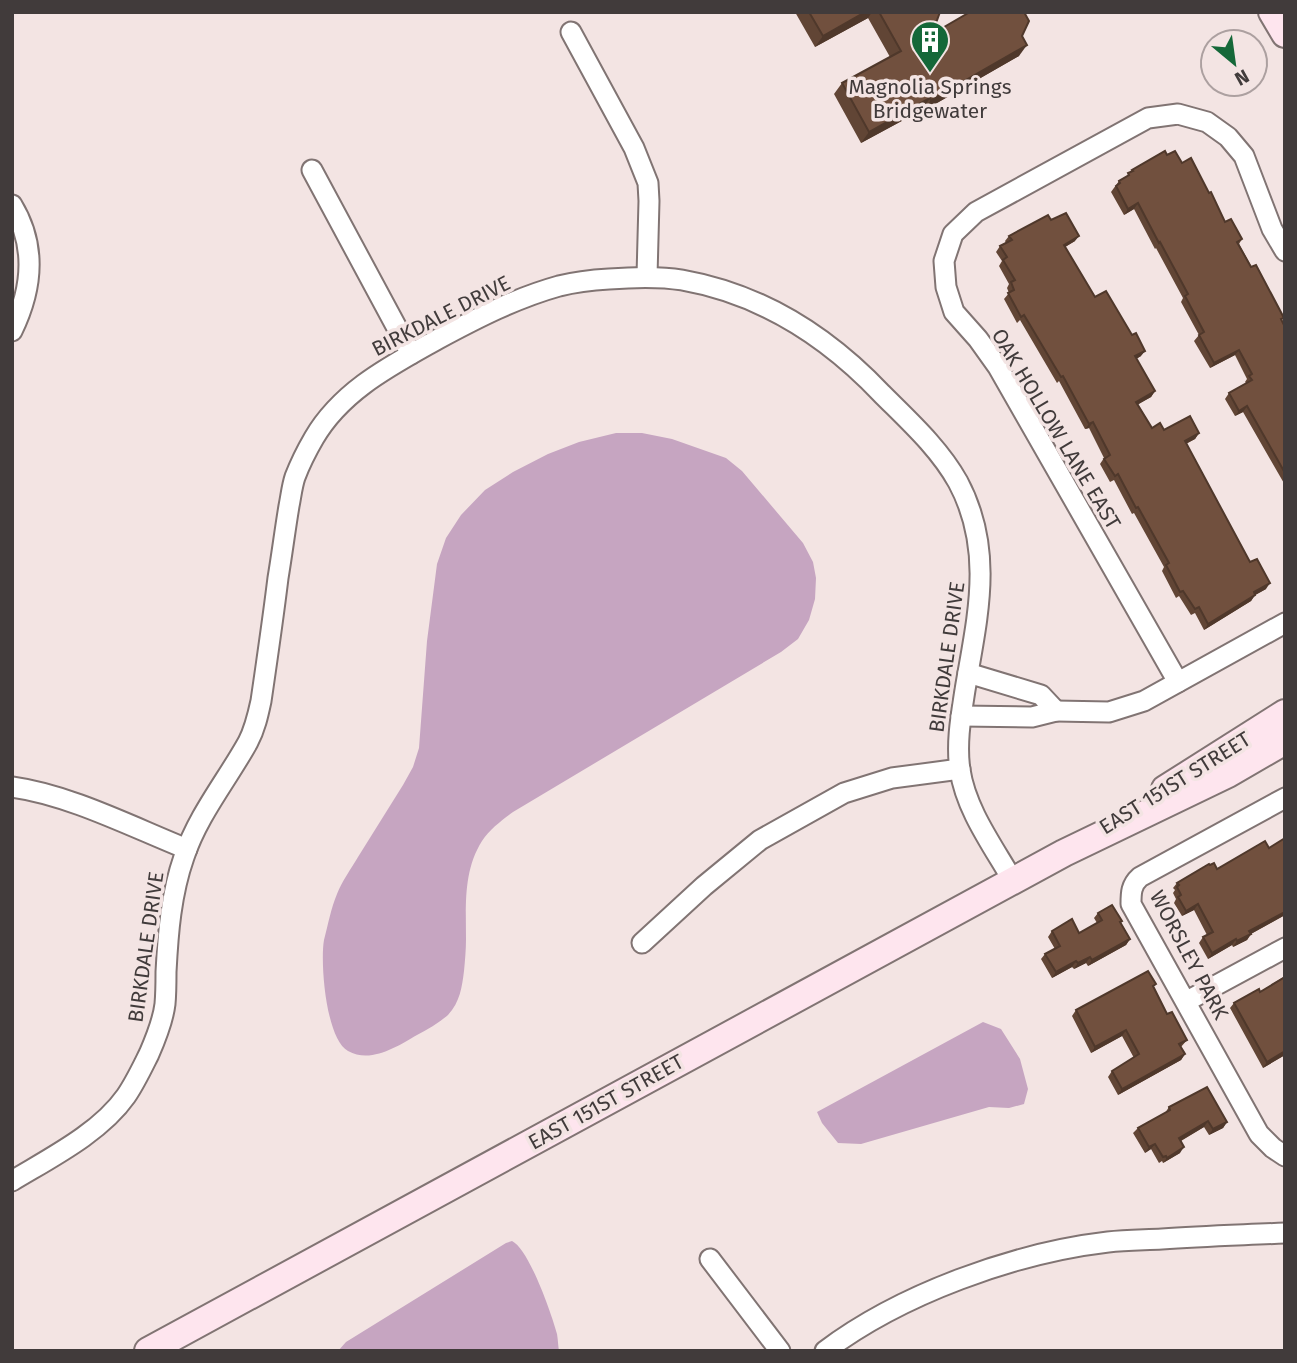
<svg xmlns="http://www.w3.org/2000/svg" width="1297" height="1363" font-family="'Fira Sans',sans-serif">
	<rect width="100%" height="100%" fill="#f3e4e3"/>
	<!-- water -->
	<g fill="#c6a5c1">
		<path d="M616,433h26l30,6 54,19 16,13 61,72 10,19 3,16 -1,21 -6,21 -11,19 -17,13 -268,160c-11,8 -23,17 -31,29 -19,30 -16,65 -16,98 0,11 -1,21 -2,32 -2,16 -4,31 -16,44 -9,8 -20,14 -31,20 -19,11 -46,29 -69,16 -22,-12 -28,-88 -24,-111 4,-15 7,-32 13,-46 5,-13 14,-25 21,-37 15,-24 30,-48 45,-72l10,-18 6,-19 8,-107 10,-77 9,-26 15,-23 24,-25 28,-18 35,-18 31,-12z"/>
		<path d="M983,1022l18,7 19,30 8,30 -4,15 -15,4 -20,-1 -128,37 -23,-1 -16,-20 -5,-11z"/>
		<path d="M512,1241c17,8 40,74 45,93 1,6 1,11 2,17h-221l8,-9 160,-99z"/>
	</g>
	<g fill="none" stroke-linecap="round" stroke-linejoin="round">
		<defs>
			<g id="street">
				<path d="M571,32l63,116 14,35 1,18 -2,75"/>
				<path d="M312,170l99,184"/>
				<path d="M12,205c25,41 20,85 0,126"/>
				<path d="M1178,682l-180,-315 -20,-28 -24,-27 -8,-25 -2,-26 9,-27 23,-22 172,-94 30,-4 29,8 21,15 16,19 28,73 13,22"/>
				<path d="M1056,711l53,1 35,-11 141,-78"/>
				<path d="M961,716l71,1 24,-6 -15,-16 -73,-22"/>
				<path d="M12,787c58,8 120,40 175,62"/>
				<path d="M1285,798l-145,79c-9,8 -9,16 -9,27l128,230 14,14 12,8"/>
				<path d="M642,943l62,-57 56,-46 84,-47 48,-15 68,-9"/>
				<path d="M1187,1001l98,-53"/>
				<path d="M12,1181c38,-23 88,-48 114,-85 9,-13 16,-28 23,-42 7,-16 14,-33 16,-50 1,-11 1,-21 1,-32 2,-39 5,-78 18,-115 14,-42 43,-77 64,-115 7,-13 10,-27 13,-41 6,-41 12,-82 17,-123 4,-24 7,-48 11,-72 2,-10 3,-20 6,-29 5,-13 12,-27 19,-39 28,-48 78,-73 124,-99 39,-21 78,-41 121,-53 16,-4 33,-6 50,-7 25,-2 49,-3 73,1 79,14 146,57 200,114 27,27 57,54 76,88 37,69 19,136 7,208 -4,26 -9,53 -5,80 6,40 33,76 53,111"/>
				<path d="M710,1259l70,92"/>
				<path d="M825,1351c76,-57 189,-98 283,-109 18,-2 36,-2 54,-3 41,-3 82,-4 123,-6"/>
			</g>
			<g id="secondary">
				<path d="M1272,12l13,22"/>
				<path d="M1165,789l120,-76"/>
				<path d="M148,1351l916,-498 164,-79 57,-33"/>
			</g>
		</defs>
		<!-- street casing -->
		<use href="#street" stroke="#817473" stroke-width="23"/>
		<!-- secondary casing -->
		<use href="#secondary" stroke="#817473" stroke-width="30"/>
		<!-- street -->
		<use href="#street" stroke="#fff" stroke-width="19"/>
		<!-- secondary -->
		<use href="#secondary" stroke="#fee5ee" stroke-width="26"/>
	</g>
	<!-- wall -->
	<g fill="#614535">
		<path d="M795,12h145l-8,22 90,2 -3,20 -96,55 -1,-1 -61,33 -27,-49 8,-11 48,-26 -22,-39 -53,29z"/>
		<path d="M1167,155l15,8 43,59 17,17 -3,5 46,83v158l-42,-73 -8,4 -10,-17 4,-6 17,-10 -1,-1 2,-3 -12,-24 -25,13 -16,-27 5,-6 -18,-33 2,-4 -27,-50 -1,1 -21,-40 -10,6 -13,-23 8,-11 6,-3 7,-8z"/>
		<path d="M1051,220l24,21 -10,6 30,50 46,59 -5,3 19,32 -4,6 -13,7 14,24 12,2 35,3 -4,6 -9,5 64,118 16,27 -11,6 -4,6 -47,29 -9,-17 -4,2 -12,-19 -3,2 -14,-27 2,-4 -30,-54 -2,1 -18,-34 -4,2 -10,-18 4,-6 -15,-30 -4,1 -26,-48 -2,2 -37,-63 -3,3 -13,-24 5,-6 -2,-5 2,-4 -10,-18 3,-5 -6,-9 4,-6 6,-3 -1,-2 4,-5z"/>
		<path d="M1217,869l68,46 -34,19 -4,6 -14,7 -1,-2 -24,14 -9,-16 4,-6 4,-2 -13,-25 -12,6 -8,-13 2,-4 -3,-6 2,-3 -2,-2 4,-5z"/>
		<path d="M1098,913l23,10 9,16 -4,6 -38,21 -2,-3 -12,6 -2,-2 -20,11 -11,-19 4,-5 10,-5 -7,-12 4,-6 27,2 18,-10 -3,-5z"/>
		<path d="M1285,976v79l-22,13 -33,-60 4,-5 26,-11z"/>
		<path d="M1153,987l14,27 20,26 -6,7 4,7 -4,6 -63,35 -10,-18 4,-6 22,-13 -12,-22 -31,17 -19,-37 4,-6z"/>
		<path d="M1169,1107l58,15 -4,6 -14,7 -5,-8 -23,14 -1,12 -17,10 -1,-2 -3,2 -8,-14 -6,4 -12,-20 5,-5 27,-15z"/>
	</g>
	<!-- shaded-wall -->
	<g fill="#4f382b">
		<path d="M865,12h7l-4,6 -53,29 8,-11z"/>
		<path d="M1027,45l-8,11 -96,55 8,-11z"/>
		<path d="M930,98l-8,12 -61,33 8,-11z"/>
		<path d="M1138,203l-4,6 -10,6 4,-6z"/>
		<path d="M1079,236l-4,5 -15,9 4,-5z"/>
		<path d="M1239,350l-4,5 -25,13 4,-5z"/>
		<path d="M1145,351l-4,5 -10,6 4,-6z"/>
		<path d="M1155,391l-4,6 -19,11 4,-6z"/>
		<path d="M1247,406l-4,6 -8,4 4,-5z"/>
		<path d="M1093,422l-4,6 -4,1 4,-5z"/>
		<path d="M1199,433l-4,6 -14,7 4,-5z"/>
		<path d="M1270,583l-4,6 -16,9 4,-6z"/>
		<path d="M1255,595l-4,6 -47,29 4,-6z"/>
		<path d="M1198,904l-4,6 -12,6 4,-5z"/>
		<path d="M1285,912v3l-40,22 4,-6z"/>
		<path d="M1251,934l-4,6 -14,7 4,-6z"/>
		<path d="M1130,939l-4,6 -38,21 4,-6z"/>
		<path d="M1236,939l-4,6 -24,14 4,-6z"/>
		<path d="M1090,957l-4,6 -12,6 4,-6z"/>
		<path d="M1076,961l-4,6 -20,11 4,-6z"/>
		<path d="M1126,1030l-4,6 -31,17 4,-6z"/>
		<path d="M1285,1051v4l-22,13 4,-6z"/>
		<path d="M1185,1054l-4,6 -63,35 4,-6z"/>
		<path d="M1208,1121l-4,6 -29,17 4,-6z"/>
		<path d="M1227,1122l-4,6 -14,7 4,-6z"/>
		<path d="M1155,1144l-4,5 -6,4 4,-6z"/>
		<path d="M1184,1147l-4,6 -17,10 4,-5z"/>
	</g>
	<!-- building -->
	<g fill="#71503e" stroke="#4f382b" stroke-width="2">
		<path d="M809,12h56l-42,24z"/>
		<path d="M879,12h61l-8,22 38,-22h54l5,9 -7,15 5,9 -96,55 -1,-2 -61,34 -27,-49 59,-32z"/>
		<path d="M1165,151l2,4 8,-4 7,12 9,-5 18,35 2,-1 14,30 6,-3 11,20 -5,3 14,25 5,-2 28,53 -3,1 4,8v146l-38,-67 -8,5 -10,-18 23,-13 -3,-4 3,-2 -13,-24 -25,13 -15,-28 5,-3 -19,-36 3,-2 -28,-52 -1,1 -21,-40 -10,6 -12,-23 4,-3 -1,-2 10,-6 -1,-2 5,-2 -1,-1z"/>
		<path d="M1066,213l13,23 -15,9 31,52 11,-6 26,44 4,-2 9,18 -10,5 20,35 -19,11 16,26 8,-5 4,7 26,-14 9,17 -14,8 65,121 7,-3 13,24 -16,9 1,3 -47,29 -9,-17 -4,2 -12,-18 -3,1 -14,-27 3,-2 -31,-56 -2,1 -18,-34 -3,2 -11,-17 6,-4 -17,-33 -4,2 -26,-48 -2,1 -37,-62 -3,2 -13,-24 6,-3 -3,-8 4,-2 -12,-20 4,-3 -7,-11 12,-6 -3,-4 39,-21 3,5z"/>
		<path d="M1285,838v74l-36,19 2,3 -14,7 -1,-2 -24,14 -9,-16 10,-5 -15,-28 -12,7 -8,-14 3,-2 -4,-8 2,-2 -2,-2 32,-19 1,1 4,-2 3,6 48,-28 4,7z"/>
		<path d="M1112,905l10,16 -2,1 10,17 -38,21 -2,-3 -12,6 -2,-2 -20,11 -11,-18 15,-8 -8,-15 20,-12 7,14 23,-13 -4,-7z"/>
		<path d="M1148,971l8,13 -3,2 14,28 5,-2 15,28 -8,4 6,10 -63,35 -10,-18 27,-17 -13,-24 -31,17 -19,-37z"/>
		<path d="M1285,977v74l-18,11 -33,-59 25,-14 1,3z"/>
		<path d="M1207,1087l20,35 -14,7 -5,-8 -29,17 5,9 -17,11 -1,-2 -3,1 -8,-13 -6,3 -11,-19 32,-18 -1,-3z"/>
	</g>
	<!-- icons -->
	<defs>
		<symbol id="building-pin" viewBox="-11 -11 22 30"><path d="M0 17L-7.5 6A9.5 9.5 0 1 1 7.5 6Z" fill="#156839" stroke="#f3e4e3"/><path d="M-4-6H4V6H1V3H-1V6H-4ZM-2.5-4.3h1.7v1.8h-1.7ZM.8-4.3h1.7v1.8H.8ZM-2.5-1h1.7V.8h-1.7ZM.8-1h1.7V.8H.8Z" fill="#fff"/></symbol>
	</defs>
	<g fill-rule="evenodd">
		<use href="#building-pin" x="908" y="18" width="44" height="60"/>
	</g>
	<g text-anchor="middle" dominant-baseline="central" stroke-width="7" stroke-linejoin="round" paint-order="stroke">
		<!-- poi labels -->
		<g font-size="21" fill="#413b3b" stroke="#f3e4e3">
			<text x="930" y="87">Magnolia Springs<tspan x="930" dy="24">Bridgewater</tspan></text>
		</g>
		<!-- street labels -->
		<g font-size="21" fill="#413b3b" stroke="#f3e4e3">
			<text transform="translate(441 316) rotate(-27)">BIRKDALE DRIVE</text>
			<text transform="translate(1056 429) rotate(59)">OAK HOLLOW LANE EAST</text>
			<text transform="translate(947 657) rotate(-82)">BIRKDALE DRIVE</text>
			<text transform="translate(1175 783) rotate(-32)">EAST 151ST STREET</text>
			<text transform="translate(146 947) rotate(-82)">BIRKDALE DRIVE</text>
			<text transform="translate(1189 955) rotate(62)">WORSLEY PARK</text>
			<text transform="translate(606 1102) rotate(-29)">EAST 151ST STREET</text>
		</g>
	</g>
	<!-- border -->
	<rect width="1297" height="1363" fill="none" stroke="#413b3b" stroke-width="28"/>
	<!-- north arrow -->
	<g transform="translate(1234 63) rotate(151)"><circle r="33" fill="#f3e4e3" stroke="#aca0a0" stroke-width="2"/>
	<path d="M0-5L12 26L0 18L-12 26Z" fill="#156839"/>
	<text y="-10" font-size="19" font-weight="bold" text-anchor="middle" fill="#413b3b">N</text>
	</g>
</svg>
